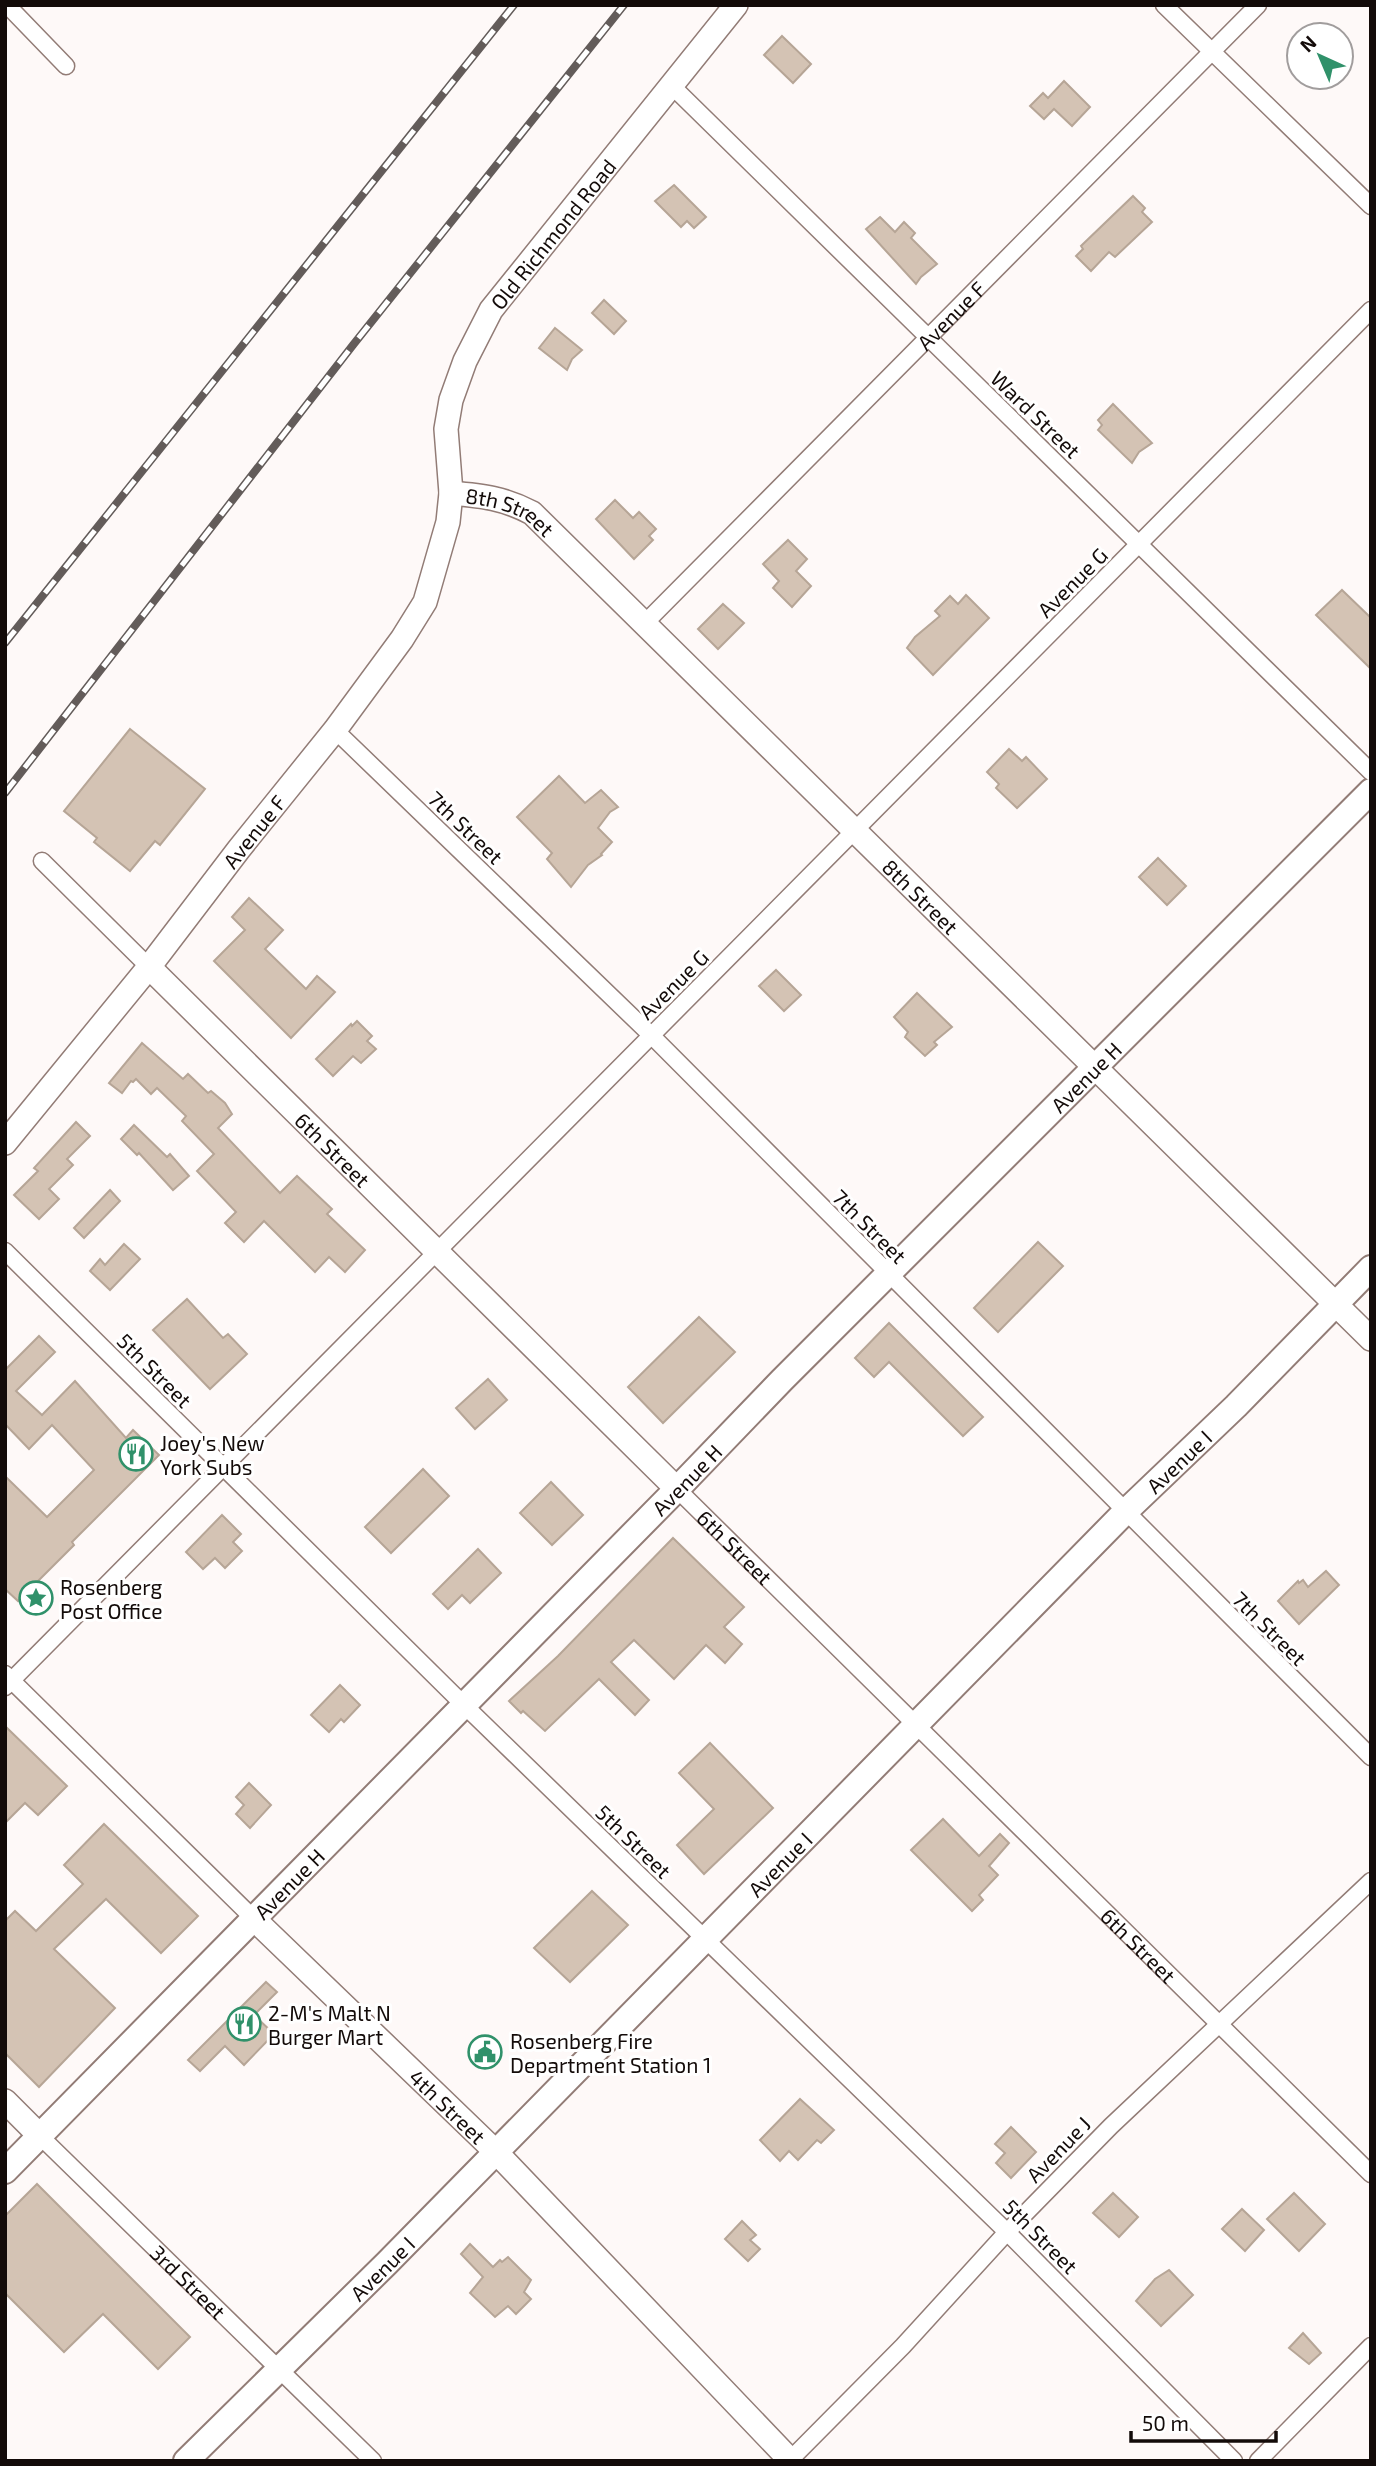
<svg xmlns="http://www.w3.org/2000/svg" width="1376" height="2466" font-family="'Exo 2',sans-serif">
	<rect width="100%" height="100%" fill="#fef9f8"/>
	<!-- building -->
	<g fill="#d4c3b4" stroke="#b6a596" stroke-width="2">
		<path d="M782,36l29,28 -18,19 -29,-28z"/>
		<path d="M1064,81l26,26 -18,19 -18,-17 -10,10 -14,-13 13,-13 5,5z"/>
		<path d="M674,185l32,32 -12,11 -7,-7 -6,6 -26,-26z"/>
		<path d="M1133,196l12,12 -3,4 10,10 -37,35 -6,-5 -18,19 -15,-15 7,-7 -2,-3z"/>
		<path d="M880,217l15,15 9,-10 11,11 -4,5 26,26 -16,13 -5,7 -50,-55z"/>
		<path d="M604,300l22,21 -12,13 -22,-21z"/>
		<path d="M555,328l27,22 -10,9 -5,11 -28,-22z"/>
		<path d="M1113,404l39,39 -13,9 -7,11 -34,-33 4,-5 -4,-5z"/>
		<path d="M615,500l18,18 6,-6 17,17 -7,7 4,4 -19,19 -38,-40z"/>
		<path d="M788,540l19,19 -11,12 15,15 -19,21 -19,-19 6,-7 -16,-17z"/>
		<path d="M1342,590l29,28v51l-55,-54z"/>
		<path d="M966,595l23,23 -56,57 -26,-27 8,-11 25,-21 -5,-5 15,-15 8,8z"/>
		<path d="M723,604l21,19 -26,26 -20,-20z"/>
		<path d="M130,729l75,60 -45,56 -5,-4 -25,30 -36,-29 3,-4 -33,-27z"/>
		<path d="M1009,749l13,12 4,-4 21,22 -30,29 -21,-20 3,-4 -12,-12z"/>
		<path d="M559,776l26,27 16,-13 17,17 -8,5 -12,16 14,14 -11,12 1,1 -14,10 -17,22 -24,-28 5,-6 -35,-36z"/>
		<path d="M1158,858l28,28 -19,19 -28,-28z"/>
		<path d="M249,898l34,32 -18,19 41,40 11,-13 18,16 -44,46 -77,-77 31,-31 -13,-13z"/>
		<path d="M776,970l25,25 -17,16 -25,-25z"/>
		<path d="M917,993l35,34 -18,15 3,3 -12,11 -20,-19 3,-5 -14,-15z"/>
		<path d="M357,1021l15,15 -5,5 9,8 -15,14 -8,-7 -20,20 -17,-17 35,-35 1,2z"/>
		<path d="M142,1043l41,36 5,-5 20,19 3,-2 14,12 7,11 -14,14 62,65 17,-17 35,33 -5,5 38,36 -20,22 -16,-15 -14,15 -51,-51 -20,21 -19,-19 11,-11 -39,-41 17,-17 -32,-33 4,-5 -29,-28 -6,6 -15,-15 -3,3 -2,-1 -9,12 -13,-10z"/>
		<path d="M76,1122l14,14 -23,23 6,6 -24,24 10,10 -20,20 -25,-24 24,-24 -4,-3z"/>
		<path d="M134,1125l33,32 3,-3 19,22 -16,14 -34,-37 -2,2 -16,-16z"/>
		<path d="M110,1190l10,11 -36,37 -10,-10z"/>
		<path d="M1038,1242l25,24 -65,66 -24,-24z"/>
		<path d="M124,1244l16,15 -30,31 -20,-19 10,-12 5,6z"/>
		<path d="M187,1299l36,39 5,-4 19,20 -37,35 -57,-59z"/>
		<path d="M699,1317l36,35 -72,71 -35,-36z"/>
		<path d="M889,1323l94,94 -20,19 -74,-74 -15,15 -19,-19z"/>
		<path d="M39,1336l16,16 -39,39 26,24 33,-34 51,57 7,-8 26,25 -87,87 2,3 -56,56 -13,-12v-113l42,41 47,-47 -42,-45 -23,24 -24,-25v-54z"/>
		<path d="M488,1379l19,21 -32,29 -19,-21z"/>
		<path d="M423,1469l26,27 -58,57 -26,-26z"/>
		<path d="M551,1482l32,33 -31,30 -32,-32z"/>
		<path d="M222,1515l19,19 -8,8 9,9 -17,17 -10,-10 -12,11 -17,-17z"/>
		<path d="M673,1538l71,69 -20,20 18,17 -17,19 -19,-18 -32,34 -40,-39 -23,22 38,38 -14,15 -36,-36 -54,52 -22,-20 -2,2 -12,-12 49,-45z"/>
		<path d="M478,1549l23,24 -31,30 -8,-8 -14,14 -15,-15z"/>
		<path d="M1326,1571l13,14 -40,39 -21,-23 20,-20 1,2 4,-3 5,7z"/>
		<path d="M340,1685l20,20 -16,17 -3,-3 -12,13 -18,-17z"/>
		<path d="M5,1726l62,60 -29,29 -13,-12 -20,20z"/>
		<path d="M710,1743l63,65 -69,66 -27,-29 37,-36 -35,-36z"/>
		<path d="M249,1783l22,22 -21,23 -14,-14 8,-9 -8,-8z"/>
		<path d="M943,1819l36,37 21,-22 9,9 -20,23 9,9 -19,20 4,5 -11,11 -61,-61z"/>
		<path d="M104,1824l94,92 -37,37 -55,-54 -52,50 61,59 -76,79 -34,-34v-132l10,-10 21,20 47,-47 -19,-19z"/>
		<path d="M592,1891l36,34 -58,57 -36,-34z"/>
		<path d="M266,1982l11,10 -23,23 20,19 -30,31 -19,-19 -25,25 -12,-11z"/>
		<path d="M800,2099l34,31 -13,13 -4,-3 -19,20 -9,-9 -9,10 -20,-21z"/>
		<path d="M1011,2127l25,25 -25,26 -15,-15 9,-10 -10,-9z"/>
		<path d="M37,2184l153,153 -32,32 -55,-55 -39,38 -59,-59v-77z"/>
		<path d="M1113,2193l25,24 -19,20 -26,-24z"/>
		<path d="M1294,2193l31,31 -26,27 -32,-32z"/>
		<path d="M1242,2209l22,21 -19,21 -23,-22z"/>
		<path d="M742,2221l14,14 -6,5 10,9 -12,12 -23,-22z"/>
		<path d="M470,2244l23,23 7,-7 2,2 6,-5 23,23 -7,12 7,7 -15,15 -8,-8 -13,11 -25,-24 13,-16 -22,-23z"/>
		<path d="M1169,2270l24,25 -32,31 -25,-25 19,-22z"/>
		<path d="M1303,2333l18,20 -12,11 -20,-16z"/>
	</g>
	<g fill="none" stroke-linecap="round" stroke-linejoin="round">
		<defs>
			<g id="street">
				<path d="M7,5l59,61"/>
				<path d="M1164,5l207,201"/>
				<path d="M671,85l700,687"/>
				<path id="s1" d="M645,623l613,-618"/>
				<path d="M335,730l317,306 719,721"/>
				<path d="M42,861l107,106"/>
				<path d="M5,1251l459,454 543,527 227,229"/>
				<path id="s2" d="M677,1489l694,685"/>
				<path d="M5,1674l248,244"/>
				<path d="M5,1687l1366,-1377"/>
				<path id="s3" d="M40,2136l333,325"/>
				<path d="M789,2461l114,-115 104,-114 104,-106 260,-245"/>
				<path d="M1258,2461l113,-115"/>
			</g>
			<g id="secondary">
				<path id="s4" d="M451,493c32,3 53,5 81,20l839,826"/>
				<path id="s5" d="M149,967l528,522"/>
				<path id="s6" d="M5,1143l144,-176 90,-118 96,-119 67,-91 23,-37 23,-80 3,-29 -5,-64 5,-29 14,-39 26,-51 245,-305"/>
				<path id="s7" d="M253,1918l242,233 296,310"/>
				<path d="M5,2101l35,35"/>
			</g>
			<g id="primary">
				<path id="s8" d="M5,2171l672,-682 105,-109 589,-589"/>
				<path id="s9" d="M186,2461l201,-198 738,-751 111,-106 135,-138"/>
			</g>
		</defs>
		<!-- street casing -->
		<use href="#street" stroke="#927c76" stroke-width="19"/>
		<!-- secondary casing -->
		<use href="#secondary" stroke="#927c76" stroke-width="26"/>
		<!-- primary casing -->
		<use href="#primary" stroke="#927c76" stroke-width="28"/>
		<!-- street -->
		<use href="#street" stroke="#fff" stroke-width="16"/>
		<!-- secondary -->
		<use href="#secondary" stroke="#fff" stroke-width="23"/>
		<!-- primary -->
		<use href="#primary" stroke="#fff" stroke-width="24"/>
		<defs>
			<g id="rail">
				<path d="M5,643l509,-638"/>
				<path d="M5,793l348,-448 271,-340"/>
			</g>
		</defs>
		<!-- rail casing -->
		<use href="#rail" stroke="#635c5a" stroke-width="8"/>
		<!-- rail -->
		<use href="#rail" stroke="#fff" stroke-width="5" stroke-dasharray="16" stroke-linecap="butt"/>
	</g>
	<!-- icons -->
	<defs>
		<symbol id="restaurant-ring" viewBox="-11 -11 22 22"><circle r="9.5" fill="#fff" stroke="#30916a" stroke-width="1.5"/><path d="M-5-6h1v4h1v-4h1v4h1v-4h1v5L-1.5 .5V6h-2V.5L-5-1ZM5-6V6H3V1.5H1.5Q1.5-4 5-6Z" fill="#30916a"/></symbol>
		<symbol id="sight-ring" viewBox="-11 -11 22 22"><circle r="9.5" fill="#fff" stroke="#30916a" stroke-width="1.5"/><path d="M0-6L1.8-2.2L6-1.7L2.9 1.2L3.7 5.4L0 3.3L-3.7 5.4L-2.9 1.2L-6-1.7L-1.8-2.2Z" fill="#30916a"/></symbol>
		<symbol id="civic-ring" viewBox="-11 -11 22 22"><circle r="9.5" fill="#fff" stroke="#30916a" stroke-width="1.5"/><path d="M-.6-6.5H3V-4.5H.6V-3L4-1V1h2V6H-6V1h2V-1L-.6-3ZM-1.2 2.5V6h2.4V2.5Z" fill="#30916a"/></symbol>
	</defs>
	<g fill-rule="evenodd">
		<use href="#restaurant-ring" x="117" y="1435" width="38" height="38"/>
		<use href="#sight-ring" x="17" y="1579" width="38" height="38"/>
		<use href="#restaurant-ring" x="225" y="2005" width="38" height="38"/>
		<use href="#civic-ring" x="466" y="2033" width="38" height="38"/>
	</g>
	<g text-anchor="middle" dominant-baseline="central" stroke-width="6" stroke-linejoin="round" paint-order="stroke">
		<!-- street labels -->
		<g font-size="21" fill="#130b09" stroke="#fff">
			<text stroke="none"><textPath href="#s6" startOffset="1088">Old Richmond Road</textPath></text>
			<text stroke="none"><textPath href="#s1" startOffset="434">Avenue F</textPath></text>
			<text transform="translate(1036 414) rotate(44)">Ward Street</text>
			<text stroke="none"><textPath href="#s4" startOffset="63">8th Street</textPath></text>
			<text transform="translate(1072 582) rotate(-45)">Avenue G</text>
			<text transform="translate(466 827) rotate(44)">7th Street</text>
			<text stroke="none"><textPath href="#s6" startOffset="399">Avenue F</textPath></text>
			<text stroke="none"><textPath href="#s4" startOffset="630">8th Street</textPath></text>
			<text transform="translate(673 984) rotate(-45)">Avenue G</text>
			<text stroke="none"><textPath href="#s8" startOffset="1538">Avenue H</textPath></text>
			<text stroke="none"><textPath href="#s5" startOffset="259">6th Street</textPath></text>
			<text transform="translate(870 1226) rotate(45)">7th Street</text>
			<text transform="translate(155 1370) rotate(45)">5th Street</text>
			<text stroke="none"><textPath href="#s9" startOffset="1409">Avenue I</textPath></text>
			<text stroke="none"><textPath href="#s8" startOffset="971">Avenue H</textPath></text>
			<text stroke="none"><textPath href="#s2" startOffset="82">6th Street</textPath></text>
			<text transform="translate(1270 1628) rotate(45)">7th Street</text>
			<text transform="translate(634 1841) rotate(44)">5th Street</text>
			<text stroke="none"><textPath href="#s9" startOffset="842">Avenue I</textPath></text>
			<text stroke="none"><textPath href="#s8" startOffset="404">Avenue H</textPath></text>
			<text stroke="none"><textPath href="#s2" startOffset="649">6th Street</textPath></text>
			<text stroke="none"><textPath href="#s7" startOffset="271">4th Street</textPath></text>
			<text transform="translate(1058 2149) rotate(-46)">Avenue J</text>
			<text transform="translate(1041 2236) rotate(45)">5th Street</text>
			<text stroke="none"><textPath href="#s9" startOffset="275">Avenue I</textPath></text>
			<text stroke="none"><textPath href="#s3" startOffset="208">3rd Street</textPath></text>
		</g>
		<!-- poi labels -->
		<g font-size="21" fill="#130b09" stroke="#fff" text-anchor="start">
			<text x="160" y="1442">Joey's New<tspan x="160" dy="24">York Subs</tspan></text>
			<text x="60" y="1586">Rosenberg<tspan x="60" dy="24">Post Office</tspan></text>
			<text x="268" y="2012">2-M's Malt N<tspan x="268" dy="24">Burger Mart</tspan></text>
			<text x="510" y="2040">Rosenberg Fire<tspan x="510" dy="24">Department Station 1</tspan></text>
		</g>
	</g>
	<!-- border -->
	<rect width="1376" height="2466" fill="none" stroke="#130b09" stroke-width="14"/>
	<!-- north arrow -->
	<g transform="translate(1320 56) rotate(316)"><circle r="33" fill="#ffffff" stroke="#a19d9d" stroke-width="2"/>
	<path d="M0-5L12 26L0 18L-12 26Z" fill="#30916a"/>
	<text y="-10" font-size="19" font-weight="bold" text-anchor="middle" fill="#130b09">N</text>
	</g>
	<!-- scale -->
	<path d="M1131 2431v10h145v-10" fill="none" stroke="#130b09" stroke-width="3.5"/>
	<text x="1142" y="2431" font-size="21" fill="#130b09" stroke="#ffffff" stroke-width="5" paint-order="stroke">50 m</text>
</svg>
